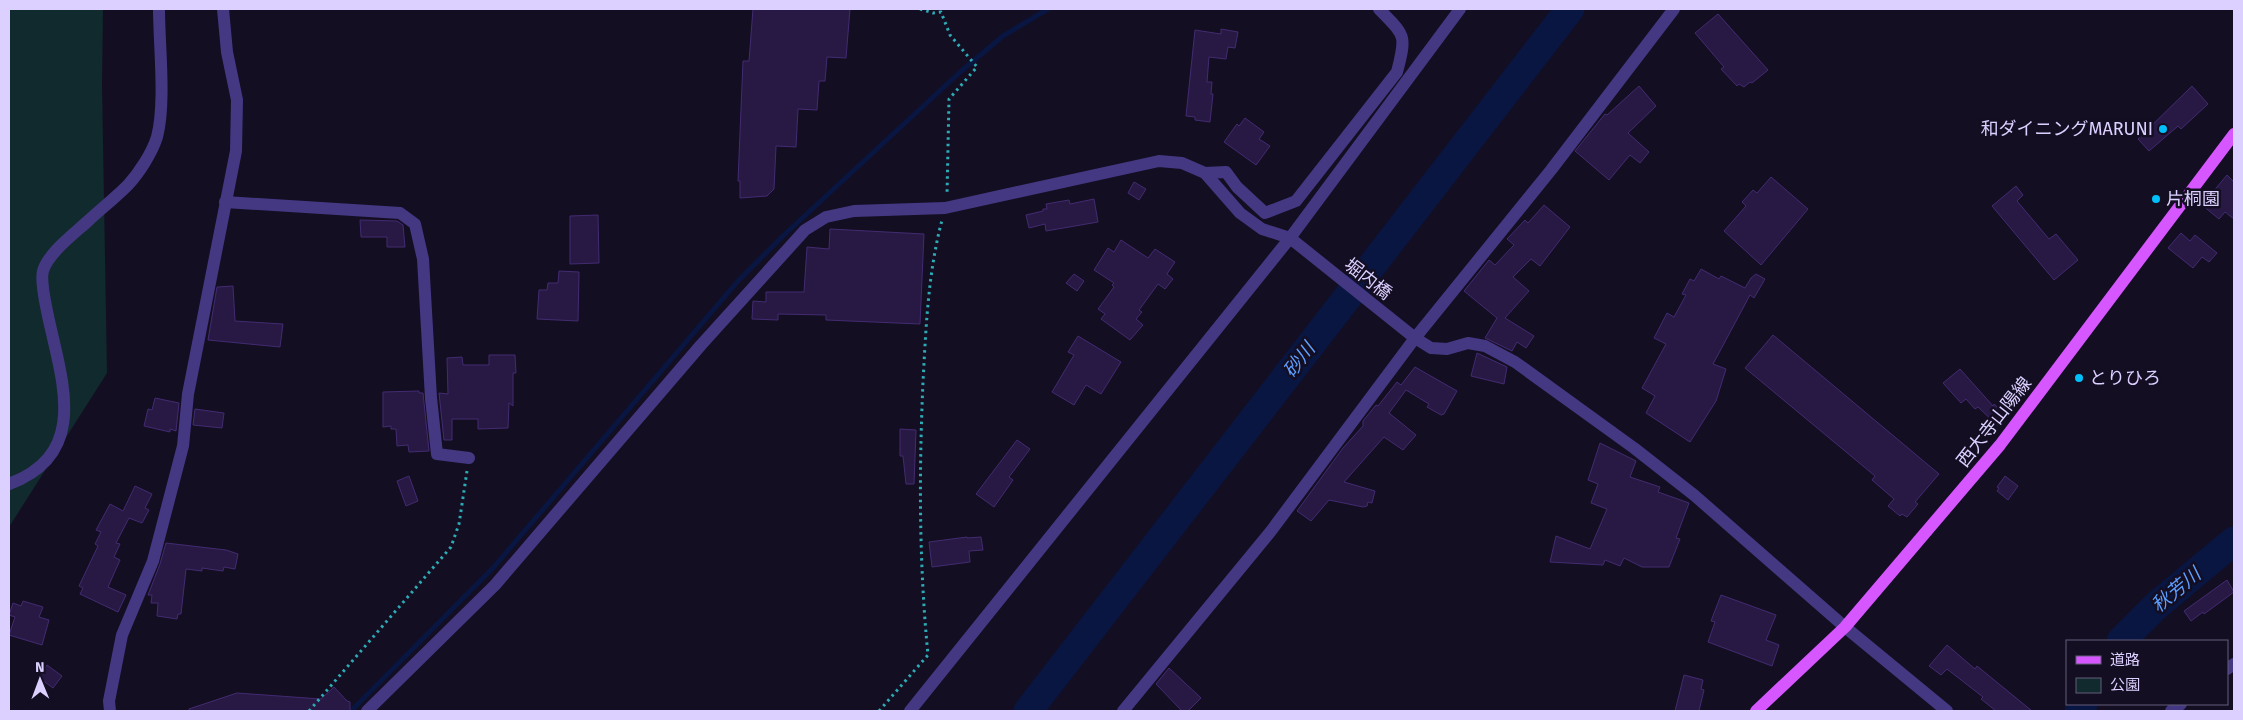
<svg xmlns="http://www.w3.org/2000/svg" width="2243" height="720" font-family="'Fira Sans','Noto Sans JP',sans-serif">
	<rect width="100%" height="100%" fill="#140e23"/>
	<!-- green -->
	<path fill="#112a2d" d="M9,9h94l-1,76 5,288 -98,154z"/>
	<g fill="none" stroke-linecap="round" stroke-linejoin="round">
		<!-- stream -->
		<path stroke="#091641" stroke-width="5" d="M351,711l142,-143 245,-287 46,-46 175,-162 44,-37 45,-27"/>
		<!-- river -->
		<g stroke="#091641" stroke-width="29">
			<path d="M2121,641l35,-35 78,-65"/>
			<path d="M1028,711l542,-702"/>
			<path d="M2079,711l4,-7"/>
		</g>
	</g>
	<!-- building -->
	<g fill="#281944" stroke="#422b71">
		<path d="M753,9h97l-4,49 -19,-1 -2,24h-6l-2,29 -19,-1 -2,38 -20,-1 -2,43 -7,7 -27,2v-17h-2l5,-120h6z"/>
		<path d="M1718,14l50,56 -16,13 -2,-1 -6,5 -5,-3 -2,2 -16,-17 3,-2 -29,-34z"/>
		<path d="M1221,29l17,3 -3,16 -7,-1 -2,12 -17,-2 -2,25h5l-1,12h2l-3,28 -15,-2v-3l-9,-1 9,-86 26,4z"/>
		<path d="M1639,86l17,20 -28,27 21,19 -9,11 -10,-8 -21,25 -34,-29 30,-37 2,1z"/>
		<path d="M2192,86l16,18 -27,25 -3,-3 -29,25 -11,-12z"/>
		<path d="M1245,118l19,14 -5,7 11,7 -14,19 -32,-23 13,-18 2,2z"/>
		<path d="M2227,175l7,7v37l-9,-7 -6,7 -17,-14z"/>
		<path d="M1771,177l37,32 -47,56 -37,-34 22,-25 -4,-4 11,-12 4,3z"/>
		<path d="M1134,182l12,7 -7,11 -11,-7z"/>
		<path d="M2016,186l7,9 -6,6 32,38 7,-5 22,26 -24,20 -62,-74z"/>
		<path d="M1094,199l4,23 -52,9 -1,-7 -16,4 -3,-13 17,-4v-2h4l-1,-5 23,-4 1,4z"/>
		<path d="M1544,205l26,22 -30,39 -9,-7 -18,18 16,14 -24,27 29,18 -8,12 -9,-6 -5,9 -27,-13 12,-20 -33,-27 25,-31 6,5 19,-20 -7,-6 18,-19 3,3z"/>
		<path d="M598,215l1,48 -29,1v-48z"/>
		<path d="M360,220l37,1 6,4 2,22h-18v-10h-26z"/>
		<path d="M830,229l94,5 -4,90 -94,-4v-5l-48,-1v6l-26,-1 1,-18 13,1v-10h38l3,-45 22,2z"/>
		<path d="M2181,233l9,8 5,-6 22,18 -8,9 -7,-5 -9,11 -25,-20z"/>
		<path d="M1121,240l27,18 7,-9 20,13 -8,12 6,5 -8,10 -7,-5 -19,26 3,2 -6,7 7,6 -13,15 -29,-21 4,-5 -7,-5 16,-22 -2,-2 2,-2 -20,-13 14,-22 6,4z"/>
		<path d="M1701,269l18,10 2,-3 24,12 6,-10 5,-4 9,5 -11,19 -4,-3 -37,69 13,5 -10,32 -26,41 -44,-29 9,-17 -13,-8 24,-44 -12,-6 13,-25 7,4 12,-22 -4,-1 8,-15 4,2z"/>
		<path d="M559,271l20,1 -1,49 -41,-2 2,-29h8l1,-7h10z"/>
		<path d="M1074,274l10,7 -7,10 -11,-8z"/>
		<path d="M233,286l2,35 48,3 -3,23 -72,-7 9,-53z"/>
		<path d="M1773,335l166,139 -24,28 3,2 -11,13 -5,-3 -2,2 -12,-10 6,-7 -22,-19 3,-4 -130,-108z"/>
		<path d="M1078,336l43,26 -20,32 -15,-9 -12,20 -22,-13 22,-37 -6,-3z"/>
		<path d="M1477,353l30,14 -3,17 -33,-8z"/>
		<path d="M489,355h26l1,18h-3v33l-4,-3 -1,25 -30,1v-10h-26v21h-8l-5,-47 9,1 -1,-36 15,-1 1,8h26z"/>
		<path d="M1415,367l42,24 -13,23 -3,1 -14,-8 2,-3 -23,-14 -17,23 27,22 -13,15 -19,-13 -40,45 31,9 -3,12 -4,-1 -1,4 -4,1 -34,-7 -18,21 -14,-10 46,-63 20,-22v-5l13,-16 2,1 19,-24 4,3z"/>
		<path d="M1960,369l33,37 1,-2 11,10 -3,3 2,2 -6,7 -20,-19 -3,2 -9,-10 -5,4 -18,-20z"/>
		<path d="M419,391v2h4l6,58 -20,1 -1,-7 -11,1 -1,-17h-5v-3l-8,1v-35z"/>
		<path d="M155,398l24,5 -3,28 -6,-2v3l-26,-6 4,-17 4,1z"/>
		<path d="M195,409l29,4 -2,15 -29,-3z"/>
		<path d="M900,429l16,1 -2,54h-8l-3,-28h-3z"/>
		<path d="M1017,440l13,9 -21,28 4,3 -19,27 -18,-13z"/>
		<path d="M1600,443l36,18 -6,16 30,10 -2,5 31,11 -13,35 4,1 -11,28h-27l-18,-9 -4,8 -15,-6 -2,5 -53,-3 6,-26 34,13 17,-40 -16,-6 7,-19 -10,-4z"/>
		<path d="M409,476l9,25 -12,5 -9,-25z"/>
		<path d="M2005,476l13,10 -10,14 -11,-9 2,-3 -2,-1z"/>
		<path d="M135,486l17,8 -7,14 4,2 -7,13 -13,-5 -13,25 4,1 -6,13 6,3 -12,27 18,8 -8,17 -38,-18 3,-6 -4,-2 19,-40 -3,-2 6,-12 -5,-2 14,-26 13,7z"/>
		<path d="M967,537v1l14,-1 2,13 -14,1 1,11 -38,5 -3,-25z"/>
		<path d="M166,543l60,7 12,4 -3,15 -11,-2 -1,4 -21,-3v3l-16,-2 -5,45h-3l-1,5 -20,-3 1,-13h-7l1,-8h-4l12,-31z"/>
		<path d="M2227,580l7,12 -30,22 -1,-2 -12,9 -7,-10z"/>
		<path d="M1721,595l55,20 -10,25 13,5 -7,21 -64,-24 7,-20 -4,-1z"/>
		<path d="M23,601l20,6 -4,10 10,3 -7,25 -33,-10 6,-18 -6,-2 4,-12 8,3z"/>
		<path d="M1947,645l28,24 2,-3 55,45h-36l-15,-12 2,-2 -36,-28 -6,6 -12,-9z"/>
		<path d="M47,665l15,11 -9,12 -15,-11z"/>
		<path d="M1169,668l32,30 -13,13h-6l-26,-27z"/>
		<path d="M1684,675l19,5 -2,9 3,1 -5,21h-24z"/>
		<path d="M334,687l13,14 3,1v9h-161v-2l48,-16 84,6z"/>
	</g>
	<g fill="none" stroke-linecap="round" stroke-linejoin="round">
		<!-- path -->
		<g stroke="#2dacb6" stroke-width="3" stroke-dasharray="2.5 4" stroke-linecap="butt">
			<path d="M920,9l13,4 8,-1 9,23 27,32 -28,32 -2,96"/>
			<path d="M309,711l142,-164 8,-23 8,-53"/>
			<path d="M879,711l49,-56c-9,-91 -9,-182 -5,-273 3,-55 5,-109 19,-162"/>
		</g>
		<!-- street -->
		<g stroke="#453883" stroke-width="12">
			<path d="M1205,173l21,-1 11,15 28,26 31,-12 101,-129c10,-38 8,-36 -18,-63"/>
			<path d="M225,202l175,11 15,11 8,35 8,139 6,56 32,4"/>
			<path d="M9,484c81,-30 53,-103 39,-168 -2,-11 -8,-34 -5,-45 5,-18 32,-38 45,-50 13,-12 27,-23 40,-36 11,-12 24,-32 29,-48 9,-34 2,-92 2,-128"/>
			<path d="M2227,669l7,-5"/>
			<path d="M110,711l-1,-10 13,-66 31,-74 30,-115 5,-52 48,-243 1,-51 -10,-48 -4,-43"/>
			<path d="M367,711l128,-126 206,-240 104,-115 21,-13 28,-6 91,-3 214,-47 23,2 23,10 35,40 22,16 28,9 125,100 16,10 16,1 21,-6 17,3 30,16 119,86 60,47 151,132 102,84"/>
			<path d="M910,711l380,-473 170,-229"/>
			<path d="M1123,711l148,-180 144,-193 136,-168 123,-161"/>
			<path d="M2171,711l10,-7"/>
		</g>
		<!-- primary -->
		<path stroke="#d657ff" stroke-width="12" d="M1756,711l89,-84 155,-182 234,-311"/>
	</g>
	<!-- markers -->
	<g fill="#00c0fb" stroke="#140e23" stroke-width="2">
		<circle cx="2163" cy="129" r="5"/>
		<circle cx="2156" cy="199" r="5"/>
		<circle cx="2079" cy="378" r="5"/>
	</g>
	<g text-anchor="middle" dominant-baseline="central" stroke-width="5" stroke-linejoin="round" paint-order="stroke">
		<!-- poi labels -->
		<g font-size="18" fill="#dbd0ff" stroke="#140e23" text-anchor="start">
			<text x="2153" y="129" text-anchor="end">和ダイニングMARUNI</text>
			<text x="2166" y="199">片桐園</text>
			<text x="2089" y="378">とりひろ</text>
		</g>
		<!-- street labels -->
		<g font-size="18" fill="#dbd0ff" stroke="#140e23">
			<text transform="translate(1368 279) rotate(38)">堀内橋</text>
			<text transform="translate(1994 422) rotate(-52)">西大寺山陽線</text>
		</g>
		<!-- water labels -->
		<g font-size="19" font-style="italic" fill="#5e9fff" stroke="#140e23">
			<text transform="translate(1299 360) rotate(-52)">砂川</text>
			<text transform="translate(2176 590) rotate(-40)">秋芳川</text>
		</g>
	</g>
	<!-- border -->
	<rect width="2243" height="720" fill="none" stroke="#dbd0ff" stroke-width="20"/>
	<!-- legend -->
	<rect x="2066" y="640" width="162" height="65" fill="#140e23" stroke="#645c7b"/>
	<rect x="2076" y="656" width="25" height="8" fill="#d657ff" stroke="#645c7b"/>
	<text x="2110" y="665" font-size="15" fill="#dbd0ff">道路</text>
	<rect x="2076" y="678" width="25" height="15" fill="#112a2d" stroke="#645c7b"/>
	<text x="2110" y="690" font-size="15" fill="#dbd0ff">公園</text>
	<!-- north arrow -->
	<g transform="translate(40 680) rotate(359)" stroke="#140e23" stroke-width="4" paint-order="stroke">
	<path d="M0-4L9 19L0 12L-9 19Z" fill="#dbd0ff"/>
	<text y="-8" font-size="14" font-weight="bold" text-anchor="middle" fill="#dbd0ff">N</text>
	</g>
</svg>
